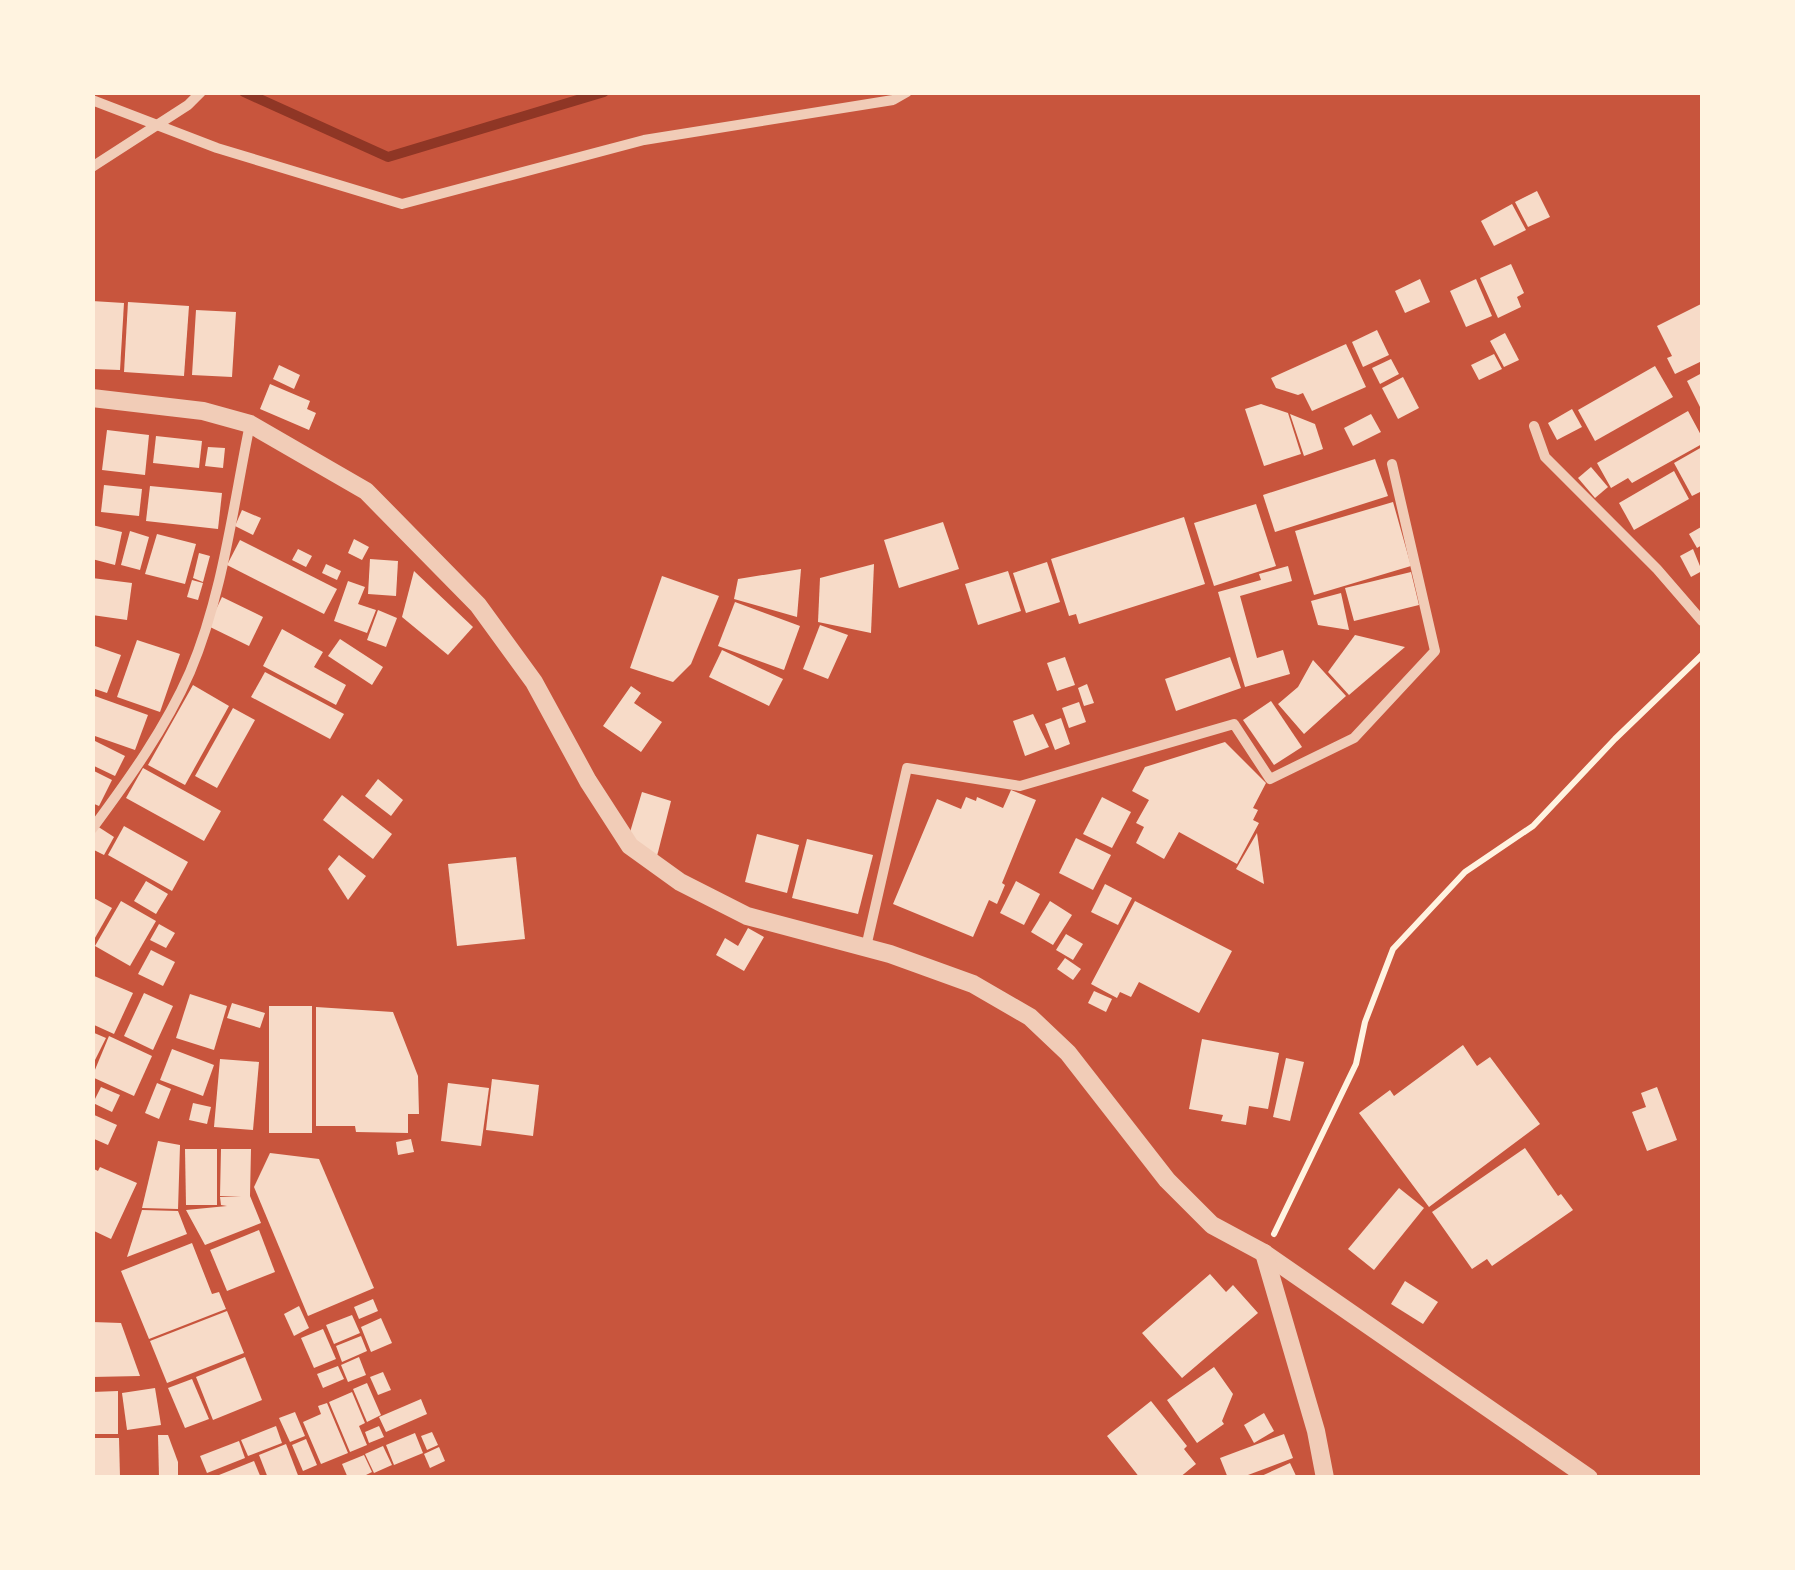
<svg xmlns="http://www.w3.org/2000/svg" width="1795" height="1570" font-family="Jost,sans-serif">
	<rect width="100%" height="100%" fill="#c8553d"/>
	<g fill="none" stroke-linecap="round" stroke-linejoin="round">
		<!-- stream -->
		<path stroke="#8f3625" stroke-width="10" d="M244,92l144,65 216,-65"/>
	</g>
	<!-- building -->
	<g fill="#f7dbc8">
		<path d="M1537,191l13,26 -22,10 -13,-25z"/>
		<path d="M1512,204l14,26 -32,16 -13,-25z"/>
		<path d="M1511,264l13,29 -7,4 4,10 -23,11 -18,-40z"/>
		<path d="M1420,279l10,23 -25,11 -10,-22z"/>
		<path d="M1476,279l16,37 -26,11 -16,-36z"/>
		<path d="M92,301l32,2 -4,67 -28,-1z"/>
		<path d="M128,302l61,4 -5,70 -60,-4z"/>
		<path d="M1701,304l1,57 -27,13 -8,-16 5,-2 -15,-30z"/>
		<path d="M196,310l40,2 -4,65 -40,-2z"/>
		<path d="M1377,330l12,25 -26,12 -11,-25z"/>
		<path d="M1505,333l14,27 -15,7 -14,-26z"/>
		<path d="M1346,344l20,43 -54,24 -9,-18 -5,2 -22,-7 -5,-10z"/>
		<path d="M1494,354l8,15 -23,11 -8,-15z"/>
		<path d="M1391,359l8,15 -19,10 -8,-16z"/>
		<path d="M279,365l21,10 -6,14 -21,-10z"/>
		<path d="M1655,366l18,31 -78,44 -17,-31z"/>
		<path d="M1702,373v38l-15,-30z"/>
		<path d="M1403,377l16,31 -21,11 -16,-31z"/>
		<path d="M270,384l40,17 -3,8 9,4 -7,17 -49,-21z"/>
		<path d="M1261,404l27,9 13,41 -37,12 -19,-57z"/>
		<path d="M1572,409l10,18 -25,13 -9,-17z"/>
		<path d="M1688,411l14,26v7l-70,39 -4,-5 -17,10 -14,-25z"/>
		<path d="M1290,414l25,10 8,25 -19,7z"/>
		<path d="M1371,414l10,18 -28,14 -9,-18z"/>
		<path d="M107,430l42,5 -4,40 -43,-5z"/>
		<path d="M156,436l46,5 -3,27 -46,-5z"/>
		<path d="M208,447l17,1 -2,20 -18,-2z"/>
		<path d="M1702,447v44l-10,5 -18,-33z"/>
		<path d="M1375,459l13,37 -113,36 -12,-37z"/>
		<path d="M1591,467l17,20 -13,11 -17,-20z"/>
		<path d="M1674,471l15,28 -55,31 -15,-27z"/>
		<path d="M104,485l38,4 -3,27 -38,-4z"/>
		<path d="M150,486l72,7 -4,36 -72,-8z"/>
		<path d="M1393,502l18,64 -97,29 -19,-64z"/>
		<path d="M1256,504l20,62 -62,20 -20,-63z"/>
		<path d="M242,510l19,8 -8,17 -18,-9z"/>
		<path d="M1184,517l21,67 -126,40 -3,-10 -7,2 -18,-57z"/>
		<path d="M943,522l16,47 -60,19 -15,-48z"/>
		<path d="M92,525l30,7 -7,33 -23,-6z"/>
		<path d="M1701,527l1,18 -5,3 -8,-14z"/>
		<path d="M130,531l19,6 -9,33 -19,-5z"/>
		<path d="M157,534l39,10 -11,40 -40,-10z"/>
		<path d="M354,539l15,8 -7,13 -14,-7z"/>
		<path d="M240,540l97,49 -13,25 -97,-49z"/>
		<path d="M298,549l14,7 -6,11 -14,-7z"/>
		<path d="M1693,549l9,22 -11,6 -11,-21z"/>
		<path d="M199,553l11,3 -7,26 -10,-4z"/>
		<path d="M370,559l28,2 -2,35 -28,-2z"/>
		<path d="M1047,562l13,40 -34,11 -13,-40z"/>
		<path d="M326,564l15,7 -4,9 -15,-7z"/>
		<path d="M874,564l-3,69 -53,-11 2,-44z"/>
		<path d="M1288,566l4,15 -52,15 17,62 26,-8 7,24 -45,13 -27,-95 43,-12 -2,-6z"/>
		<path d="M801,569l-4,48 -63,-18 4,-20z"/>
		<path d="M414,571l59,56 -25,28 -46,-38z"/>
		<path d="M1008,571l13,40 -43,14 -13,-41z"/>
		<path d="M1411,572l8,33 -65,16 -9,-33z"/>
		<path d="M662,576l57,20 -28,68 -18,18 -43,-14z"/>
		<path d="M92,578l40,5 -5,37 -35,-5z"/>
		<path d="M192,580l11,3 -5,17 -11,-3z"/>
		<path d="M348,581l17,6 -7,17 18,6 -9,23 -33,-12z"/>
		<path d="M1341,593l8,37 -31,-5 -7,-24z"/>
		<path d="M222,597l41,20 -14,29 -41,-20z"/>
		<path d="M735,602l65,24 -16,44 -66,-24z"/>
		<path d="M378,610l19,8 -11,29 -19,-7z"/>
		<path d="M820,625l28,10 -20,44 -25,-10z"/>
		<path d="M282,629l41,23 -9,15 32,18 -10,20 -73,-39z"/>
		<path d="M1355,635l50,12 -56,48 -21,-23z"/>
		<path d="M340,639l43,28 -11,18 -44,-29z"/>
		<path d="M137,640l43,14 -20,58 -43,-15z"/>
		<path d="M92,645l29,10 -14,38 -15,-5z"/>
		<path d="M722,650l61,29 -14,27 -60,-29z"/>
		<path d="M1065,657l10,28 -18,6 -10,-28z"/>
		<path d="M1230,657l11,31 -65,23 -11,-32z"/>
		<path d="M1313,660l33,36 -42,38 -26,-30 20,-17z"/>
		<path d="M265,672l79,42 -14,25 -79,-42z"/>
		<path d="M1087,684l7,19 -10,3 -6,-18z"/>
		<path d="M193,685l36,21 -44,79 -37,-20z"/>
		<path d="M631,686l10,7 -7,10 28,19 -21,30 -38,-26z"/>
		<path d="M92,695l56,20 -13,35 -43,-15z"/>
		<path d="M1271,701l31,46 -28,18 -31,-45z"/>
		<path d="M1079,702l7,20 -17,6 -7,-20z"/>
		<path d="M233,708l22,12 -38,68 -22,-12z"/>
		<path d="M1033,714l16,33 -24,9 -12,-35z"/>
		<path d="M1061,718l9,26 -15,6 -10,-26z"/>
		<path d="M95,741l30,15 -10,20 -23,-11z"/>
		<path d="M1225,742l41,41 -13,25 5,2 -5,10 6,3 -22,41 -58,-32 -15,27 -28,-16 8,-16 -8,-4 13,-23 -17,-9 13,-24z"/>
		<path d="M143,768l78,43 -17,30 -78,-43z"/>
		<path d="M92,770l20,10 -13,26 -7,-3z"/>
		<path d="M378,779l25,21 -12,16 -26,-20z"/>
		<path d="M1011,790l25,10 -34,83 3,2 -8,19 -8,-4 -16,37 -80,-33 44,-105 24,10 5,-12 10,4 1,-4 26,11z"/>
		<path d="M642,792l29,9 -15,59 -28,-21z"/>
		<path d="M342,795l50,39 -19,25 -50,-39z"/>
		<path d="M1102,797l29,15 -19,36 -29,-14z"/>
		<path d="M97,826l17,11 -10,18 -12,-6v-15z"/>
		<path d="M124,826l64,36 -16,29 -64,-36z"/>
		<path d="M1257,833l7,51 -28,-15z"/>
		<path d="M757,834l42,11 -12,48 -42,-11z"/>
		<path d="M1076,838l35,17 -18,35 -34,-17z"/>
		<path d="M807,839l66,16 -15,59 -66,-16z"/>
		<path d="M339,855l27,21 -18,24 -20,-31z"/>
		<path d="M516,857l9,82 -68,7 -9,-82z"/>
		<path d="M146,881l22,13 -12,20 -22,-13z"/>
		<path d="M1016,881l24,13 -16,31 -24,-12z"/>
		<path d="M1105,884l27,14 -14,27 -27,-13z"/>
		<path d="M92,897l20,11 -20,35z"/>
		<path d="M121,901l35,20 -26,45 -35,-20z"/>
		<path d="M1050,901l22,14 -19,30 -22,-13z"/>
		<path d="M1135,901l97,50 -33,62 -60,-31 -8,15 -11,-5 -3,6 -26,-14z"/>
		<path d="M159,924l16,9 -9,15 -16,-8z"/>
		<path d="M748,928l16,9 -20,34 -28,-16 9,-17 13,8z"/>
		<path d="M1066,934l17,10 -10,16 -17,-10z"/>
		<path d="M151,950l24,12 -12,24 -25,-12z"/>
		<path d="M1065,958l16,11 -8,11 -16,-11z"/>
		<path d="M92,975l41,18 -19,41 -22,-10z"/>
		<path d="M1094,991l18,8 -6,13 -18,-9z"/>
		<path d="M144,993l29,13 -20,44 -29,-14z"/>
		<path d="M190,994l37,12 -13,44 -38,-12z"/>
		<path d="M232,1003l33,10 -5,15 -33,-10z"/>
		<rect x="269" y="1006" width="43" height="127"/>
		<path d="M316,1007l77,5 25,64 1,38h-11v19l-52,-1 -1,-6h-39z"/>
		<path d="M92,1032l14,6 -14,28z"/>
		<path d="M109,1036l43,20 -18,40 -42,-19z"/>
		<path d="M1202,1039l77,14 -11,56 -19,-3 -3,19 -25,-4 2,-6 -34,-6z"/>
		<path d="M1463,1045l14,21 13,-9 50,67 -111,83 -70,-94 31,-23 4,6z"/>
		<path d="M172,1049l42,16 -11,31 -43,-16z"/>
		<path d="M1286,1058l18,4 -14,59 -17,-4z"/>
		<path d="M220,1059l39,3 -6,68 -39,-3z"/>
		<path d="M492,1079l47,6 -6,51 -47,-6z"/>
		<path d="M157,1083l14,6 -12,30 -14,-6z"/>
		<path d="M448,1083l41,5 -8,58 -40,-5z"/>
		<path d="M101,1087l19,8 -8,17 -19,-9z"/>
		<path d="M1657,1087l20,53 -30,11 -15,-39 14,-5 -5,-14z"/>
		<path d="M193,1103l18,4 -4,17 -18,-4z"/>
		<path d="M92,1114l25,11 -9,20 -16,-7z"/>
		<path d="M411,1139l3,13 -16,3 -2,-13z"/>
		<path d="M158,1141l22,4 -2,64 -36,-1z"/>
		<path d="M1525,1148l33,48 3,-2 12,16 -81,56 -5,-7 -15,10 -40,-57z"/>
		<path d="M185,1149h32v56h-31z"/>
		<path d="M221,1149h30l-1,47 11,27 -56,22 -19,-35 41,-4 -6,-1 -1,-8h21l-21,-1z"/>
		<path d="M270,1153l49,6 55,129 -66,28 -54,-129z"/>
		<path d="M100,1167l37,16 -26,56 -19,-9v-62l6,3z"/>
		<path d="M1399,1188l25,20 -50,62 -26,-21z"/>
		<path d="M142,1210l36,1 9,23 -60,23z"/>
		<path d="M259,1230l16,42 -48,19 -17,-41z"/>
		<path d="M192,1243l20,51 7,-2 7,17 -77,30 -28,-68z"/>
		<path d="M1210,1274l16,18 7,-7 25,28 -76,65 -40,-45z"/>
		<path d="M1405,1281l33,21 -15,22 -32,-20z"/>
		<path d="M373,1299l5,12 -19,8 -5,-12z"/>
		<path d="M299,1306l10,22 -15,8 -10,-22z"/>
		<path d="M227,1311l17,42 -77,30 -17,-42z"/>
		<path d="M352,1315l8,18 -26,11 -8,-19z"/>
		<path d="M381,1318l11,25 -21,9 -10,-25z"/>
		<path d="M92,1322l29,1 19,53 -48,1z"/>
		<path d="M323,1329l13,30 -22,9 -13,-30z"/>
		<path d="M361,1336l6,15 -25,11 -6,-16z"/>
		<path d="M245,1357l17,43 -49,20 -17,-43z"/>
		<path d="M359,1357l7,18 -18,7 -7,-17z"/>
		<path d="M338,1366l6,13 -21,9 -6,-14z"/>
		<path d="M1214,1367l19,27 -11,27 2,3 -27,19 -30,-43z"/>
		<path d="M383,1372l8,18 -13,5 -8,-18z"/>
		<path d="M192,1379l17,40 -24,9 -17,-40z"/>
		<path d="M367,1383l14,32 -14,7 -14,-33z"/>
		<path d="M155,1388l6,37 -34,5 -5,-37z"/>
		<path d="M118,1391v43h-26v-42z"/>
		<path d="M352,1392l13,31 -6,3 8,19 -17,7 -21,-50z"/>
		<path d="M421,1399l6,15 -41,18 -7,-15z"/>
		<path d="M1151,1401l36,45 -3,3 12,15 -17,14h-39l-33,-42z"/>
		<path d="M327,1403l21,50 -27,11 -18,-42 18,-8 -3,-8z"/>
		<path d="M295,1412l10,24 -15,6 -11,-24z"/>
		<path d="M1264,1413l10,18 -20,12 -10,-18z"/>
		<path d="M276,1426l6,17 -34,13 -7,-16z"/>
		<path d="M379,1426l5,11 -15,6 -4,-11z"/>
		<path d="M432,1432l6,13 -11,5 -6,-14z"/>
		<path d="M415,1433l8,20 -29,12 -8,-20z"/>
		<path d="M1284,1434l9,24 -53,20h-12l-8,-20z"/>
		<path d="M158,1435h10l10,27v14l-19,1z"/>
		<path d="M92,1438h27l1,39h-28z"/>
		<path d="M306,1439l11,26 -14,6 -11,-26z"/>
		<path d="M239,1441l6,17 -38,15 -7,-17z"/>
		<path d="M286,1444l13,34h-31l-9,-23z"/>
		<path d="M383,1446l9,19 -18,8 -9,-19z"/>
		<path d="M439,1447l6,14 -15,7 -6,-14z"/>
		<path d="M364,1455l8,17 -12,6h-12l-6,-14z"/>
		<path d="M254,1461l7,17h-47v-1z"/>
		<path d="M1290,1463l7,15h-40z"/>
	</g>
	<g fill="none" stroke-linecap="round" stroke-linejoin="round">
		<!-- path -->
		<path stroke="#fff3e0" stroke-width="6" d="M1274,1234l82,-170 9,-42 28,-73 72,-77 68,-46 82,-87 87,-84"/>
		<!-- minor -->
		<g stroke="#f1ccb7" stroke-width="10">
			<path d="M92,100l125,48 185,56 242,-64 249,-40 14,-8"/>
			<path d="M92,167l96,-62 13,-13"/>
			<path d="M1534,426l11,31 112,112 45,52"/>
			<path d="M92,829c37,-50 73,-100 98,-157 33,-78 43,-166 60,-248"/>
			<path d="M866,947l41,-179 113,18 214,-62 36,55 84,-41 81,-87 -43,-187"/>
		</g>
		<!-- tertiary -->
		<g stroke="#f1ccb7" stroke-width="18">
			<path d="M92,398l111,13 47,13 116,67 112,114 56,77 54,99 42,65 50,36 67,34 143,38 83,30 57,33 38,36 99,127 45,45 52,28 325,225"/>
			<path d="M1264,1253l52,178 9,47"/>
		</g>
	</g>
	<!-- border -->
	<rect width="1795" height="1570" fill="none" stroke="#fff3e0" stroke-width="190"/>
</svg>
